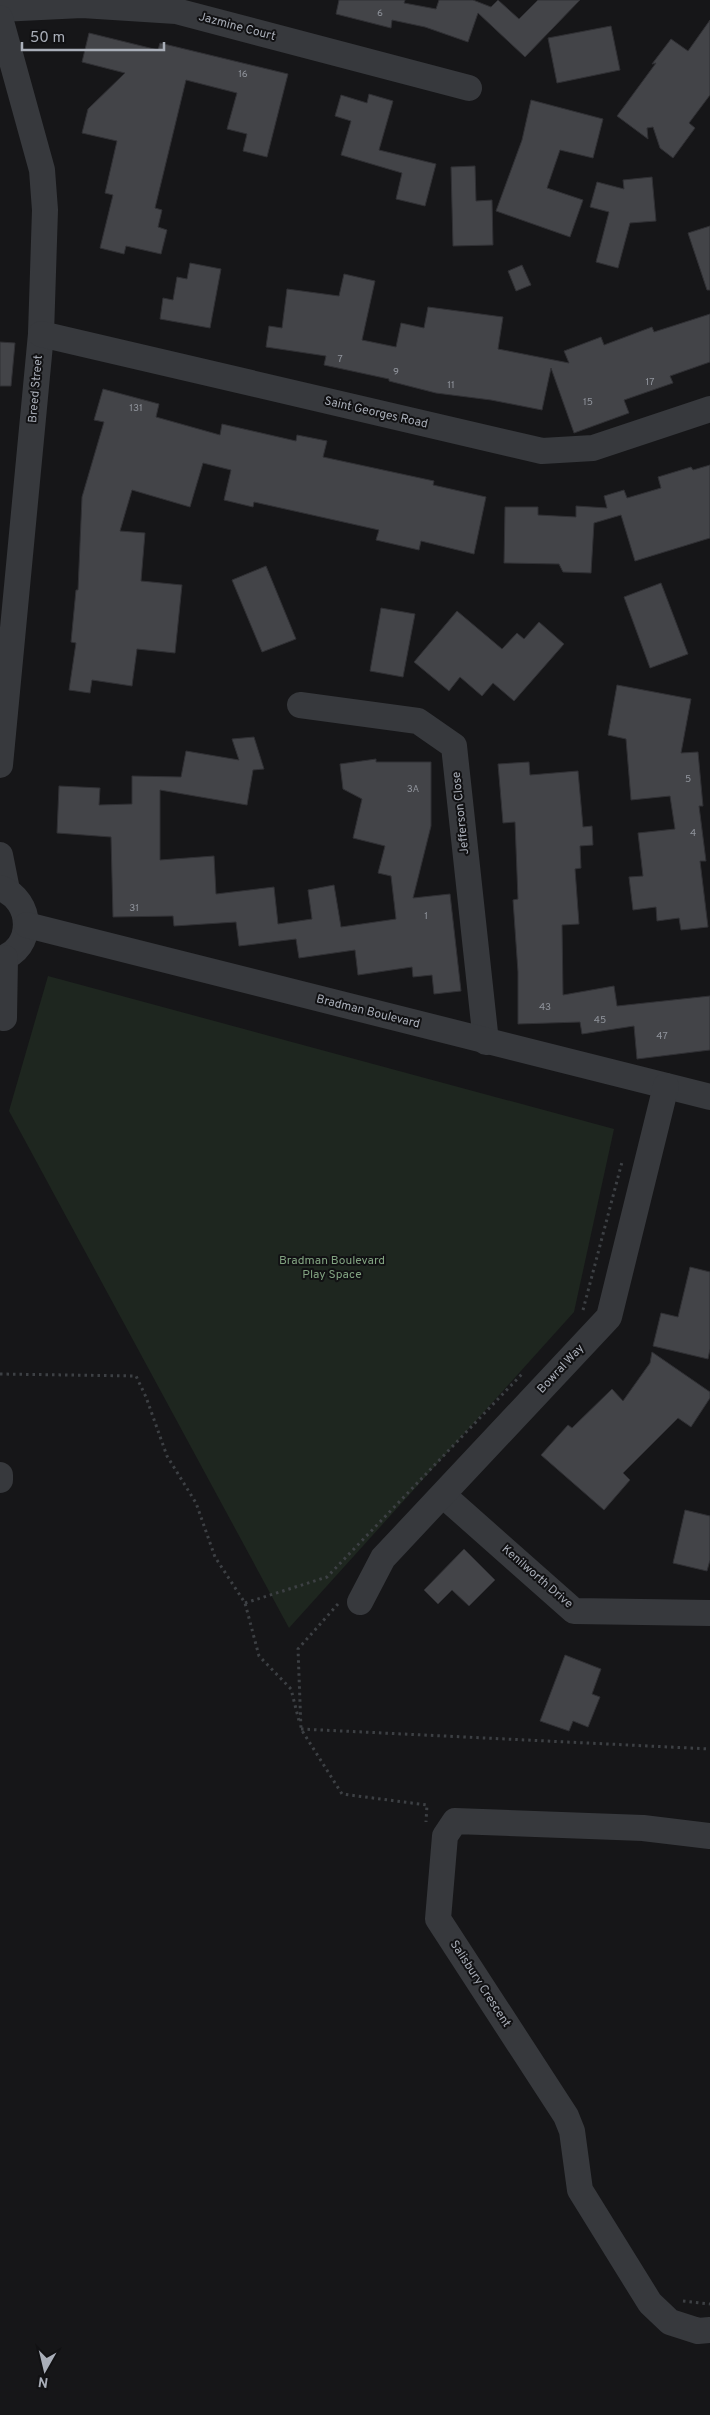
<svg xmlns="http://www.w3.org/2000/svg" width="710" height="2415" font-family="Overpass,sans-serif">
	<rect width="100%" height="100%" fill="#161618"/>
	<!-- green -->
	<path fill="#1e261f" d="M48,976l566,153 -40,183 -285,316 -280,-517z"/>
	<!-- building -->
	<g fill="#434448" stroke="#303034">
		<path d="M339,0h66l-1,3 32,6 3,-9h34l18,7 7,-7 21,19 19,-19h42l-55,57 -47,-44 -10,29 -43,-15 -33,-7 -1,8 -55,-14z"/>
		<path d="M710,20v75l-21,28 6,5 -22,30 -13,-10 -7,-21 -6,1 1,11 -31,-23 39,-53 -4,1 19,-25 17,12z"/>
		<path d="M611,26l9,44 -63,13 -9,-45z"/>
		<path d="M89,33l69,17 2,-7 128,31 -21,83 -24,-6 4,-17 -20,-5 10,-36 -51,-13 -31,128 7,2 -4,17 9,3 -6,24 -35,-8 -2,8 -24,-6 13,-53 -8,-2 12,-52 -35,-8 6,-24 37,-36 -43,-11z"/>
		<path d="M369,94l24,7 -14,49 57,14 -11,42 -29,-7 6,-26 -61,-18 10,-34 -16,-5 6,-21 26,8z"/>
		<path d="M531,100l72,19 -10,39 -33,-8 -13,38 36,12 -13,37 -74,-26 26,-71z"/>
		<path d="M475,166l1,35 16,-1 1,45 -40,1 -2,-79z"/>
		<path d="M652,177l4,44 -26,2 -12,45 -22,-6 13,-50 -19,-5 7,-25 27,7 -1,-9z"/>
		<path d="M710,226v64h-3l-19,-57z"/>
		<path d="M190,263l31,6 -11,59 -50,-9 3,-21 10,2 4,-23 10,2z"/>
		<path d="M522,265l9,20 -15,6 -8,-20z"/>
		<path d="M344,274l31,7 -13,59 34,7 5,-24 23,5 4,-21 75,10 -5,32 71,14 -5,-12 37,-14 3,8 48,-18 2,5 56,-18v48l-40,14 3,7 -49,17 5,13 -55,20 -23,-65 -9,42 -51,-10 -55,-7 -47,-12v-2l-65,-14 2,-9 -60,-9 3,-21 13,2 5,-39 52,7z"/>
		<path d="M0,342l15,1 -4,43h-11z"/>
		<path d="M103,389l56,15 -3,13 64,18 2,-11 74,17 1,-6 30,6 -4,16 111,24 -1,4 53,12 -12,57 -53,-13 -2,9 -43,-10 3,-10 -125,-28 -1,5 -29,-7 7,-30 -28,-7 -13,44 -58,-17 -12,41 25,2 -4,48 41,4 -7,68 -38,-4 -5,37 -40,-6 -2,13 -21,-3 7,-47 -5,-1 5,-52h2l4,-93 22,-75 -10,-2z"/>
		<path d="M710,465v73l-75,23 -14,-46 -27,8 -3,50 -28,-1 -4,-8 -55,-1 1,-56h33v8l38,2v-11l31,2 -3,-12 20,-6 3,8 34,-10 -3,-11 33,-10 2,3z"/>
		<path d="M266,566l30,73 -34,13 -30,-72z"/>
		<path d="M661,583l27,71 -38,14 -26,-71z"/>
		<path d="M381,608l34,6 -12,63 -33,-6z"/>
		<path d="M457,611l45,38 15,-16 7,6 15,-17 25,22 -50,57 -21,-18 -11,13 -22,-19 -11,14 -35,-29z"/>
		<path d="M617,685l74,14 -10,54 17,-1 5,54h-4l7,55h-6l8,66 -27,3 -2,-12 -22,3 -1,-14 -23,3 -4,-33 14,-1 -5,-43 37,-4 -5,-33 -39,4 -5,-61 -18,-4z"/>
		<path d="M254,737l10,32 -11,1 -6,35 -87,-15v70l54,-4 2,38 58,-7 4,37 34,-5 -4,-29 26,-5 7,42 55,-8 -5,-43 -13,-3 7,-27 -32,-8 9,-39 -19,-10 -3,-25 36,-5v3h55v64l-18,72 37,-4 11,97 -27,3 -2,-19 -19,2 -1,-10 -54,8 -3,-25 -56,8 -3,-19 -57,7 -3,-24 -62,4 -1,-10 -60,1 -2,-80 -54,-4 2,-47 41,2 -1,17 33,-1v-28l49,1 5,-26 53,9 -7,-21z"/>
		<path d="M529,762l1,13 48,-4 5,56 9,-1 1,19 -13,1 1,22 -6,1 4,55 -17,1 1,70 51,-9 3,20 93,-10v54l-73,9 -3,-33 -52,8 -2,-12 -62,2v-52l-5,-72 5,-1 -3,-77 -12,1 -5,-59z"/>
		<path d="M690,1267l20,5v77l-2,10 -55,-13 8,-33 17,4z"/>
		<path d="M652,1352l58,40v6l-19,29 -13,-9 -55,55 7,7 -26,30 -63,-55 27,-30 4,3 40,-39 11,12 27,-38z"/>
		<path d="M685,1510l25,6v44l-3,11 -34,-8z"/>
		<path d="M464,1549l31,31 -26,26 -17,-16 -14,14 -14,-14z"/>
		<path d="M565,1655l36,14 -9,25 8,3 -12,30 -15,-6 -4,10 -29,-10z"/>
	</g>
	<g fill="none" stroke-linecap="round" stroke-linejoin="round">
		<!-- path -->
		<g stroke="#3d4044" stroke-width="3" stroke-dasharray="2.5 4" stroke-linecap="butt">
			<path d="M583,1310l39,-148"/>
			<path d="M0,1374l136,2 10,21 21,59 29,47 19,54 30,46 14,53 32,33 8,32"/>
			<path d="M245,1603l82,-26 196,-204"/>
			<path d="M338,1604l-40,45 3,80 41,65 85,11 -1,17"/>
			<path d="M301,1729l409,20"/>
			<path d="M683,2301l27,3"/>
		</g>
		<!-- minor -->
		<g stroke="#37393d" stroke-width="26">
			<path d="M0,9l82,-4 94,6 293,77"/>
			<path d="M0,18l42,152 3,40 -4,124 -41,431"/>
			<path d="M41,334l501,117 51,-3 117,-39"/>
			<path d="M300,705l118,16 36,25 32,296"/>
			<path d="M0,855l7,35"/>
			<path d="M0,888c34,12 35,61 0,71"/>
			<path d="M27,925l683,172"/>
			<path d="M4,1018l1,-60"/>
			<path d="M0,1475v5"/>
			<path d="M443,1495l131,116 136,2"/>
			<path d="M360,1602l23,-44 226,-241 57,-231"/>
			<path d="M710,1836l-67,-8 -188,-7 -10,15 -7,83 128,197 6,15 8,59 70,113 20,19 28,9 12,-1"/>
		</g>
	</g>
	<g text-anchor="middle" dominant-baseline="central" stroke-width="4" stroke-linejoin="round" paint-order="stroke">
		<!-- number labels -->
		<g font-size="10" fill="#90949c">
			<text x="380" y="13">6</text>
			<text x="243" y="74">16</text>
			<text x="340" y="359">7</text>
			<text x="396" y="372">9</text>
			<text x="650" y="382">17</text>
			<text x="451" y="385">11</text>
			<text x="588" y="402">15</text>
			<text x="136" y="408">131</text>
			<text x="688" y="779">5</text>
			<text x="413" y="789">3A</text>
			<text x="693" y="833">4</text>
			<text x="134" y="908">31</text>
			<text x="426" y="916">1</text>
			<text x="545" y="1007">43</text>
			<text x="600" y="1020">45</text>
			<text x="662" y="1036">47</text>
		</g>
		<!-- street labels -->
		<g font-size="12" fill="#a9aeb8" stroke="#111113">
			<text transform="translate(237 27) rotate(15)">Jazmine Court</text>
			<text transform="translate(36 389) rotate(-85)">Breed Street</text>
			<text transform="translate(376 413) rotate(13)">Saint Georges Road</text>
			<text transform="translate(461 813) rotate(-96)">Jefferson Close</text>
			<text transform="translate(368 1012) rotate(14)">Bradman Boulevard</text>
			<text transform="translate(561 1369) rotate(-47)">Bowral Way</text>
			<text transform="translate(537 1577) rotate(41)">Kenilworth Drive</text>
			<text transform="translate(480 1984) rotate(57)">Salisbury Crescent</text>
		</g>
		<!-- park labels -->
		<g font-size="12" fill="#81a280" stroke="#111113">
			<text x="332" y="1261">Bradman Boulevard<tspan x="332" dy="14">Play Space</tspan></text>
		</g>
	</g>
	<!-- north arrow -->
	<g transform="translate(45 2370) rotate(188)" stroke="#111113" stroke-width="4" paint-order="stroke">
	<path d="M0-4L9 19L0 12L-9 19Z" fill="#a9aeb8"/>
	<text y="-8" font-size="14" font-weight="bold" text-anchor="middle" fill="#a9aeb8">N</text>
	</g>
	<!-- scale -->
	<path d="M22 42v8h142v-8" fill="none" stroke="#a9aeb8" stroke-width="2.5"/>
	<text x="30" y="42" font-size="15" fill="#a9aeb8" stroke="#111113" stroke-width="4" paint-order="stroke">50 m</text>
</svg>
